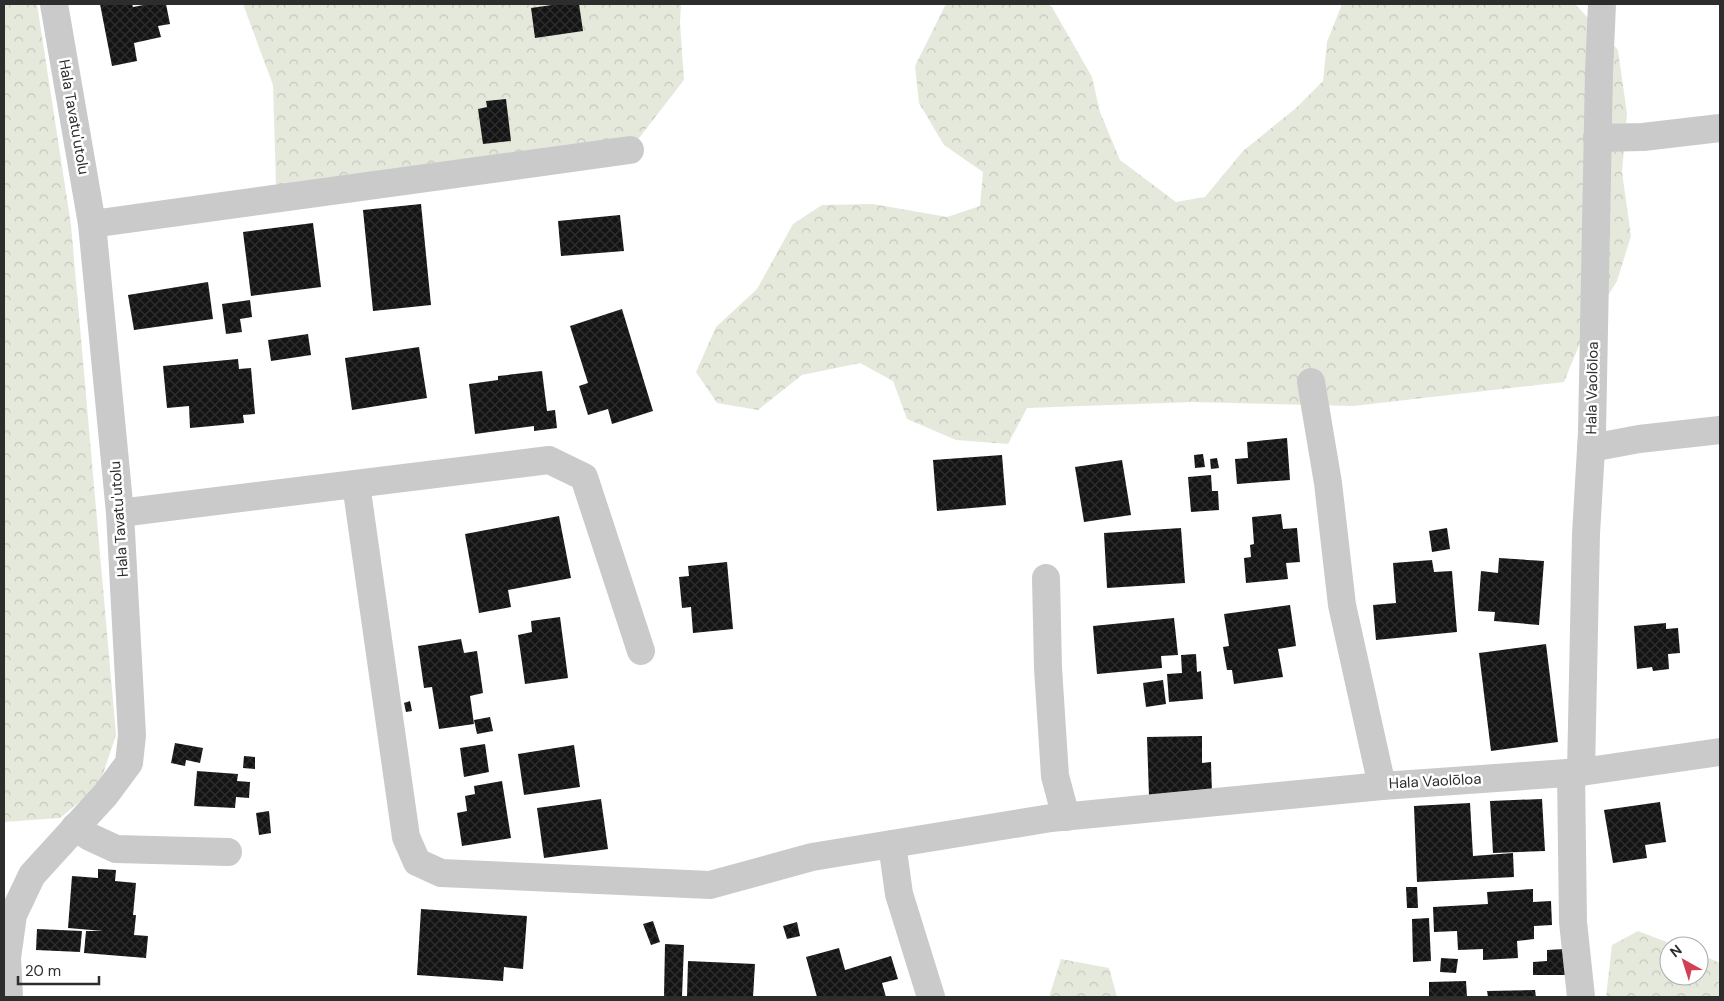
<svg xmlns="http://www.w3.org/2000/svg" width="1724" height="1001" font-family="'DM Sans',sans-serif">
	<defs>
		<pattern id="forest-crowns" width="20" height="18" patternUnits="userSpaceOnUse" patternTransform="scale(1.25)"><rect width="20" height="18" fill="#e4e9dc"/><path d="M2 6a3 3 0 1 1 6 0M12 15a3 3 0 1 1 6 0" fill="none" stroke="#c4c8bd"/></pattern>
		<pattern id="building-cross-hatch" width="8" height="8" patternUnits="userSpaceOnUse" patternTransform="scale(1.25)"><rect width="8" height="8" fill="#141414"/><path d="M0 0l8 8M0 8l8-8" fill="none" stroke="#2e2e2e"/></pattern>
	</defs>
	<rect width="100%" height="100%" fill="#fff"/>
	<!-- forest -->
	<g fill="url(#forest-crowns)">
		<path d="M4,4h33l34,221 45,510 -17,51 -39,32 -56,4z"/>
		<path d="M243,4h438l-1,19 4,57 -48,62 -360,43 -3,-100z"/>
		<path d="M946,4h102l4,3 40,70 8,35 20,48 56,42 29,-5 38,-46 53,-43 27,-27 4,-39 15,-38h233l43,46 9,64 -5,58 9,64 -14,45 -35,57 -18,44 -211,24 -160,-4 -166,6 -19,36 -52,-4 -49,-21 -14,-38 -33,-18 -58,12 -44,35 -41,-7 -21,-31 20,-45 41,-38 36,-65 29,-19 51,-1 74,13 33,-11 3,-34 -39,-27 -25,-42 -4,-37z"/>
		<path d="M1638,931l39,15h-8v30h30v-22l19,8 2,2v33h-114l6,-52z"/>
		<path d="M1061,959l48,9 8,29h-68z"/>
	</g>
	<!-- building -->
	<g fill="url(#building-cross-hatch)">
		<path d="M100,4h32l1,3 16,-3h17l4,20 -12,2 3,11 -27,6 3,18 -25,5z"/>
		<path d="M559,4h20l4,27 -48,7 -4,-30z"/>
		<path d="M506,99l5,42 -28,3 -5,-35 9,-2 -1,-6z"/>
		<path d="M421,204l10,101 -58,6 -10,-101z"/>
		<path d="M620,215l4,36 -63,5 -3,-35z"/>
		<path d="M313,223l8,64 -70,9 -8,-64z"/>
		<path d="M208,282l5,37 -79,11 -6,-35z"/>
		<path d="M250,300l2,17 -12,2 2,13 -16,2 -4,-30z"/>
		<path d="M622,309l31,102 -41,13 -4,-15 -20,6 -9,-29 9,-3 -18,-57z"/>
		<path d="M308,334l3,21 -40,6 -3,-21z"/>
		<path d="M419,347l8,51 -75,12 -7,-52z"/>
		<path d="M238,359l1,10 12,-1 4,46 -12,1 1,8 -54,5 -1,-22 -22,2 -4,-42z"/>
		<path d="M542,371l5,40 8,-1 2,18 -23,3v-5l-59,8 -6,-50 29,-4v-4z"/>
		<path d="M1287,438l3,42 -53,4 -2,-25 13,-1 -1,-16z"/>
		<path d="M1203,454l2,13 -10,1 -1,-13z"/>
		<path d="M1002,455l4,50 -69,6 -4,-51z"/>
		<path d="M1217,458l2,10 -8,1 -1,-10z"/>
		<path d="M1122,460l9,55 -47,7 -9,-55z"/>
		<path d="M1211,475l1,16h6l1,19 -28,2 -3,-35z"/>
		<path d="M1281,514l2,15 14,-1 3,34 -14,1 2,16 -42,4 -2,-25 7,-1 -1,-12 4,-1 -2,-27z"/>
		<path d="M559,516l12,62 -63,12 3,17 -32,6 -14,-79z"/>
		<path d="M1181,528l4,55 -78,5 -3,-55z"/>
		<path d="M1447,528l3,21 -18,3 -3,-21z"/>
		<path d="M1499,558l45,3 -5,64 -45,-4 1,-9 -17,-1 3,-40 17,2z"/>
		<path d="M1432,560l2,12 18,-1 5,61 -81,8 -3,-35 23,-2 -3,-40z"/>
		<path d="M727,562l6,67 -40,4 -2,-26 -9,1 -3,-31 10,-1 -1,-10z"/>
		<path d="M1290,605l6,41 -18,3 5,28 -49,7 -2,-14h-5l-4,-23 6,-1 -5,-32z"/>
		<path d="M560,617l8,61 -43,6 -7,-49 14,-3 -1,-11z"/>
		<path d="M1174,618l4,37 -17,1 1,12 -65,6 -4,-48z"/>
		<path d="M1666,623v6l12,-1 2,25 -12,1 1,15 -16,2 -1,-4 -15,2 -3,-43z"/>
		<path d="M461,639l3,14 13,-2 6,42 -13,3 4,28 -35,5 -7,-42 -8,1 -6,-42z"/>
		<path d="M1546,644l12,98 -67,9 -12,-98z"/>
		<path d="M1196,654l1,18 4,-1 2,28 -34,3 -2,-28 15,-1 -1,-18z"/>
		<path d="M1163,680l3,24 -20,3 -3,-24z"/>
		<path d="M410,701l2,10 -6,1 -2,-9z"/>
		<path d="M490,717l3,14 -16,3 -3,-14z"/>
		<path d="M1202,736v27l9,-1 1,32 -63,2 -2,-59z"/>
		<path d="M175,743l28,5 -3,15 -14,-3 -1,6 -14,-3z"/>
		<path d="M485,744l4,28 -25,5 -4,-29z"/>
		<path d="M574,745l6,42 -56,8 -6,-41z"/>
		<path d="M244,756l11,1v12l-12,-1z"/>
		<path d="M197,771l41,3 -1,7 13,1 -1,16 -13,-1 -1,11 -41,-2z"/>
		<path d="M502,781l9,57 -49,8 -5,-33 10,-2 -2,-15 10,-2 -1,-8z"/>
		<path d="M601,799l7,50 -64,9 -7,-50z"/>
		<path d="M1542,799l3,52 -52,2 -3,-52z"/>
		<path d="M1660,802l6,40 -21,3 2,13 -34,5 -9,-53z"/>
		<path d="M1470,803l3,53 40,-3 1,24 -97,5 -3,-76z"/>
		<path d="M269,811l2,22 -12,2 -3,-22z"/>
		<path d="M98,869l18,1 -1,11 21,2 -3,32h3l-2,20 14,1 -2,22 -62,-5 2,-22h17l-35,-3 4,-52 26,2z"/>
		<path d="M1406,887h11l1,21h-11z"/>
		<path d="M1533,889v13l18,-1 1,24 -18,1v13l-17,2 1,17 -35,2v-11l-25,1 -1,-19 -23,1 -1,-25 55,-3 -1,-12z"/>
		<path d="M421,909l106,7 -4,53 -19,-2 -1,14 -86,-6z"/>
		<path d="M1429,918l2,43 -18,1 -1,-43z"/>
		<path d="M653,921l7,21 -9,3 -8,-21z"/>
		<path d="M797,922l3,14 -13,3 -4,-13z"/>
		<path d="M37,929l45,2 -2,21 -44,-2z"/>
		<path d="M665,944l19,1 -2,52h-18z"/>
		<path d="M839,948l6,22 46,-14 7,23 -16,4 4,14h-69l-11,-40z"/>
		<path d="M1565,949l1,26h-33v-13l14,-1v-11z"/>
		<path d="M1441,958l17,1 -2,14 -16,-1z"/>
		<path d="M688,961l67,3 -2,33h-66z"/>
		<path d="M1466,981l1,16h-38v-15z"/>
		<path d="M1535,990l1,7h-48l-1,-6z"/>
	</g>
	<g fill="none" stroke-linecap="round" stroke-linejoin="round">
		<!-- minor -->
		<g stroke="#cacaca" stroke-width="28">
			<path d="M1597,138l46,-1 77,-9"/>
			<path d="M92,224l538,-74"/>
			<path d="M1311,382l17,101 14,122 40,181 199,-14 139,-20"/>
			<path d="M1591,448l48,-9 81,-9"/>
			<path d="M356,484l50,353 11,25 24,11 269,12 102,-28 239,-39 331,-32"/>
			<path d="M120,513l429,-53 35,17 57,174"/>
			<path d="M1046,578l2,90 7,108 11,41"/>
			<path d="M1581,772l5,-238 6,-102 7,-360 3,-68"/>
			<path d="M1571,773l2,149 8,75"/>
			<path d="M75,827l15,10 26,12 112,3"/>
			<path d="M892,844l7,50 32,103"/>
			<path d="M9,997l-2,-39 6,-43 19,-40 74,-81 23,-31 3,-28 -12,-222 -28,-289 -38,-220"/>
		</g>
	</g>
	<g text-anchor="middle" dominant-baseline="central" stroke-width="5" stroke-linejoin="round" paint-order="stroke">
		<!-- street labels -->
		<g font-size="15" fill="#2d2d2d" stroke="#fff">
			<text transform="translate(74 117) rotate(80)">Hala Tavatu'utolu</text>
			<text transform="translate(1592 388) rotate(-89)">Hala Vaolōloa</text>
			<text transform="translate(119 519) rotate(-94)">Hala Tavatu'utolu</text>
			<text transform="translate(1435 781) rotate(-3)">Hala Vaolōloa</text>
		</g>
	</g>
	<!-- border -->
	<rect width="1724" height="1001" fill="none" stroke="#2d2d2d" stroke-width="10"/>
	<!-- north arrow -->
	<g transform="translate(1684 961) rotate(321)"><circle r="24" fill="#ffffff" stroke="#ababab"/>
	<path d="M0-4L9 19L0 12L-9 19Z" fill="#d34056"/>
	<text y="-8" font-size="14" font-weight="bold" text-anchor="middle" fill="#2d2d2d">N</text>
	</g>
	<!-- scale -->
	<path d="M18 976v8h81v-8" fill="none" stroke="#2d2d2d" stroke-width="2.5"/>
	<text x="25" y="976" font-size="15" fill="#2d2d2d" stroke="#ffffff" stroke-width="4" paint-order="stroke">20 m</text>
</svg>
